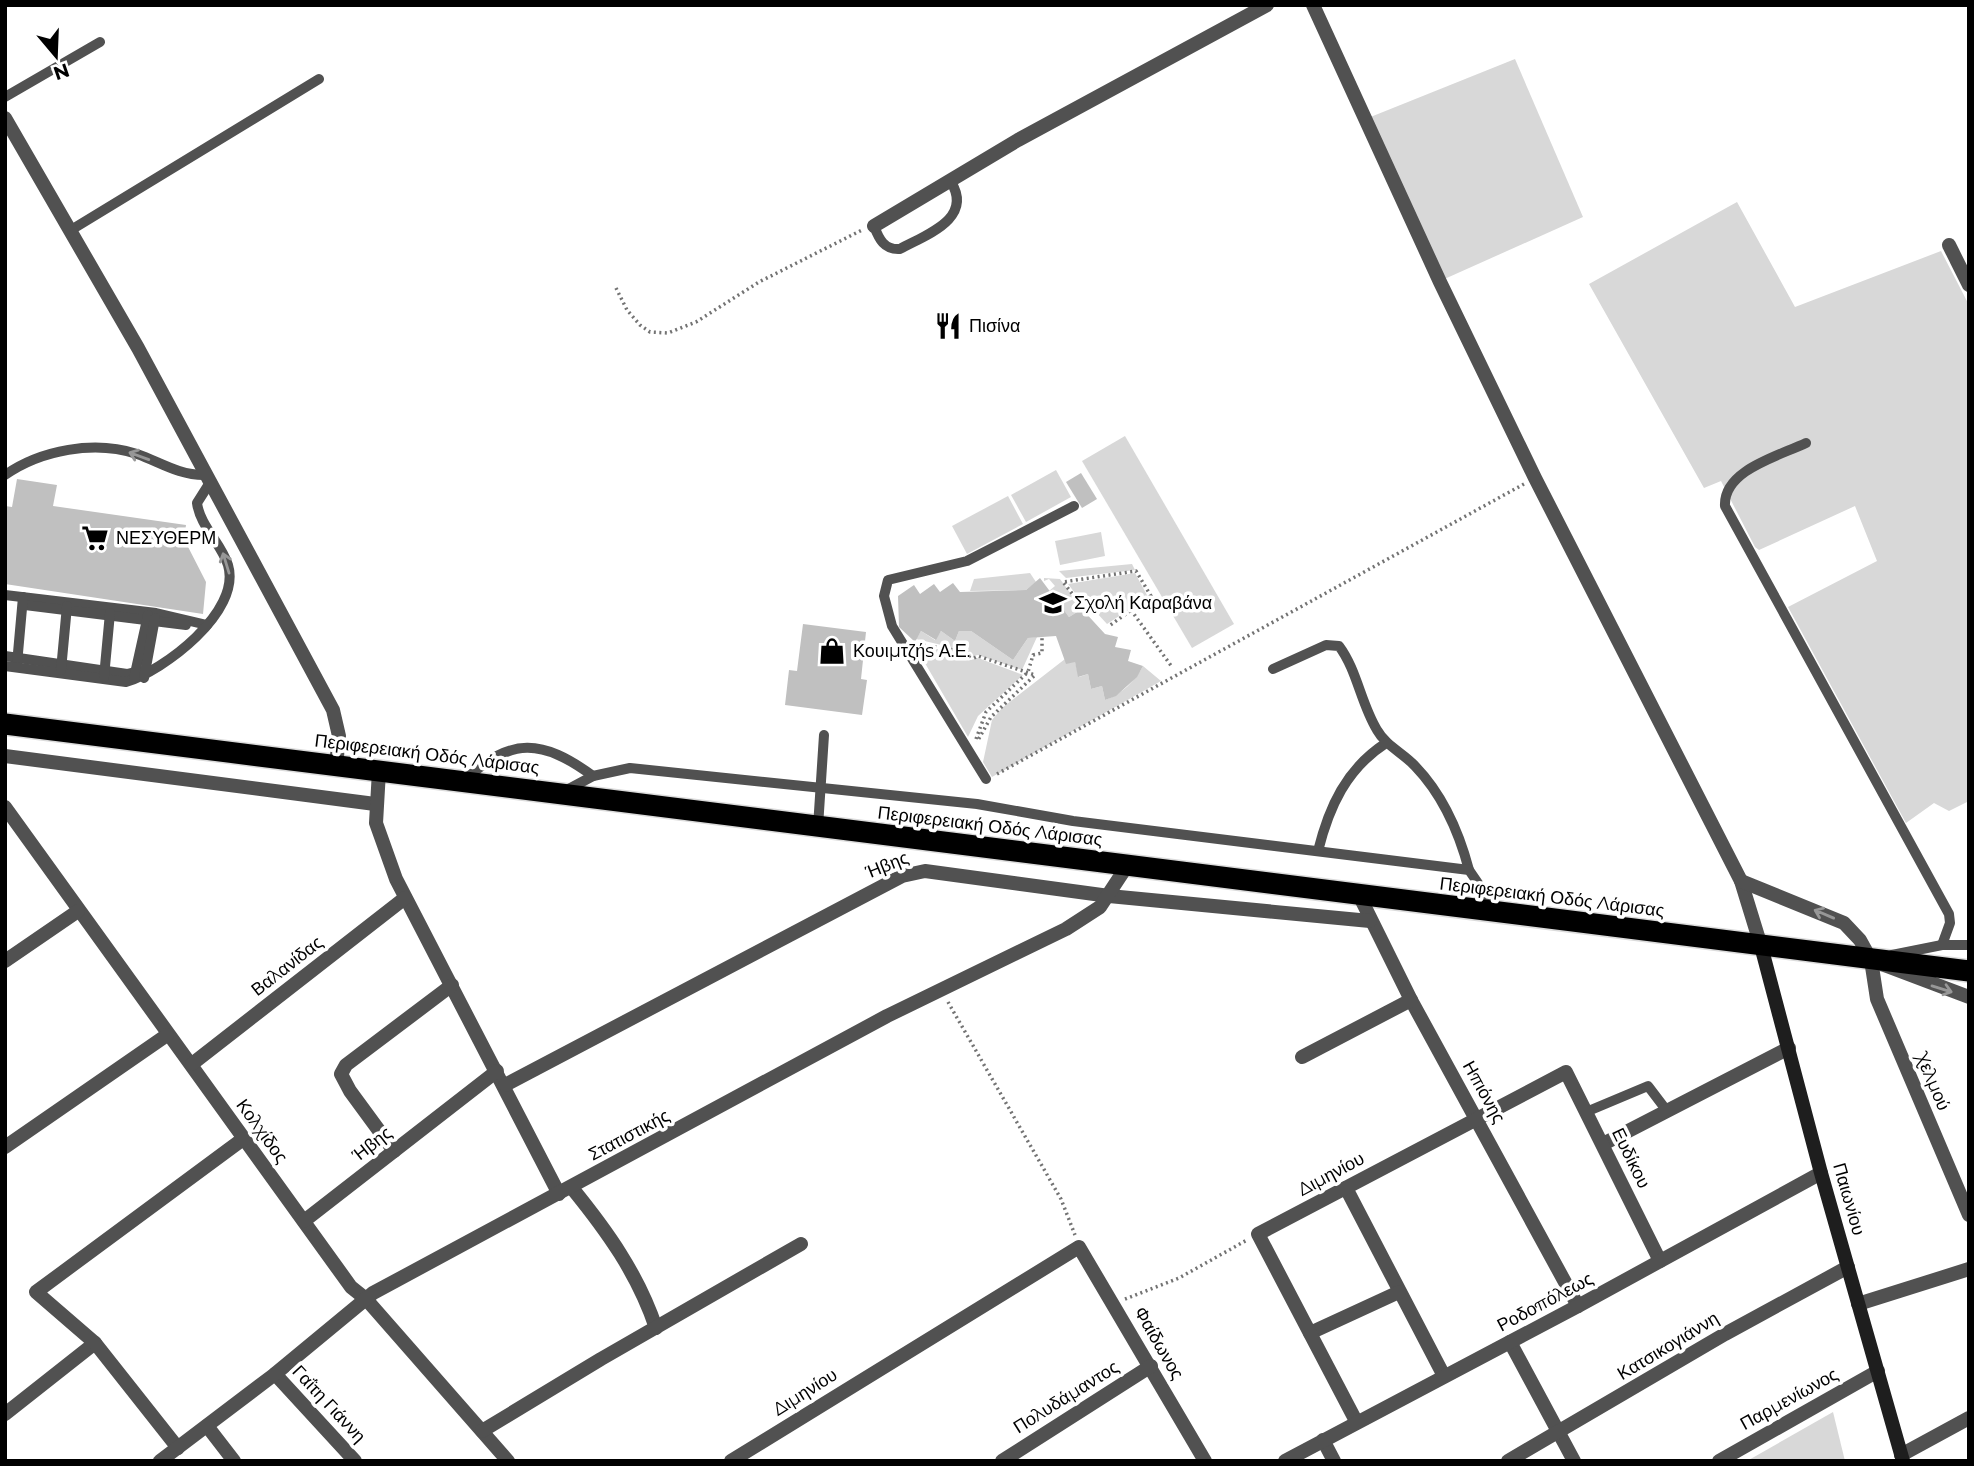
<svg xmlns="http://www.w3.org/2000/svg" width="1974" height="1466" font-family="Montserrat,sans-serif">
	<rect width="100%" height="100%" fill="#fff"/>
	<!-- green -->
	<g fill="#d8d8d8">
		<path d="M1515,59l68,158 -143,64 -77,-161z"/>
		<path d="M1737,202l58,105 146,-56 28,54v496l-20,10 -15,-8 -28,20 -118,-216 89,-46 -22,-55 -96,44 -4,-3 -34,-66 -17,7 -115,-204z"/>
		<path d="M1125,436l109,188 -42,24 -110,-187z"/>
		<path d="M1056,470l15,27 -45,25 -15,-27z"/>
		<path d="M1008,496l15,28 -56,30 -15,-28z"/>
		<path d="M1101,532l4,24 -45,9 -5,-24z"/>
		<path d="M1132,564l3,6 -69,8 -7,-7z"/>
		<path d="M1030,573l6,9 -10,8 -56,1 4,-12z"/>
		<path d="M1135,573l13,24 -41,27 -11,-12 -5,2 -23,-30z"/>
		<path d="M1044,578l16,1 22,30 -13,8 -20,-26 6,-5 -6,-7 -5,2z"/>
		<path d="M921,631l14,9 6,-9 14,10 4,-10h12l42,29 15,-22 9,-1 -15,33 -44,-15 -8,2 -3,-6 -51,-12z"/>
		<path d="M915,646l51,7 5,7 7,-2 45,17 -45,41 -10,21z"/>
		<path d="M1065,659l10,3 4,15 9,-3 3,15 11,-3 3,14c17,-6 30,-19 38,-34l18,15 -169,96 -9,-15 9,-42 10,-12z"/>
		<path d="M1833,1412l12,49h-98z"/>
	</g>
	<!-- building -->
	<g fill="#c0c0c0">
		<path d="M1081,473l16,26 -15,9 -16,-26z"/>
		<path d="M17,479l40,6 -4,21 133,19 -2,14 22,43 -3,32 -198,-30v-78l7,1z"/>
		<path d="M1040,578l29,39 13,-8 23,25 13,3 -3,10 16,3 -3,11 15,5 -6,11 -21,19 -11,4 -3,-14 -11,3 -3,-15 -10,3 -3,-15 -9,2 -10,-28 -28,2 -15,22 -42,-29h-12l-4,10 -14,-10 -5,9 -15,-9 -6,11 -16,-15 -1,-31 16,-11 6,9 14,-10 6,8 13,-9 7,9 66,-2z"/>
		<path d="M803,624l63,8 -5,47 6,1 -5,35 -77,-10 4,-35 8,1z"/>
	</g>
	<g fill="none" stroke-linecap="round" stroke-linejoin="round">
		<defs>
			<path id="highway" d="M5,724l1964,247"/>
		</defs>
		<!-- highway casing -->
		<use href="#highway" stroke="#dbdbdb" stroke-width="24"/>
		<!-- path -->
		<g stroke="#737373" stroke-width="3.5" stroke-dasharray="2 3.5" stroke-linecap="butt">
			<path d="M616,288l11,22 13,15 10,7 18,1 28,-11 63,-40 103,-52"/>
			<path d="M1131,610l41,57"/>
			<path d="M1089,615l-26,-33 73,-11 15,25 -42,30"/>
			<path d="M918,644l49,8 5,7 6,-3 57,19 -44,42 -14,25"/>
			<path d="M976,739l10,-27 42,-40 5,-17 9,-2v-16"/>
			<path d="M997,774l527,-290"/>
			<path d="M948,1002l113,197 14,36"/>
			<path d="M1125,1299l54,-21 68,-38"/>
		</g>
		<!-- lane -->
		<g stroke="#515151" stroke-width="10">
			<path d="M5,97l95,-55"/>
			<path d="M874,226c5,13 10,24 26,23 25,-14 74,-30 51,-67"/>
			<path d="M71,230l248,-151"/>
			<path d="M1806,443c-27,13 -83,27 -81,63l224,408 1,9 -8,22"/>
			<path d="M5,475c36,-25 89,-35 132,-21 23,8 41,21 67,21"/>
			<path d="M5,595l151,18 51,12"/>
			<path d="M25,605l161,20"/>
			<path d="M5,656l122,18 12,-3"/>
			<path d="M17,664l6,-67"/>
			<path d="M5,666l121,16c37,-11 116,-70 102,-117 -7,-22 -28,-39 -31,-62l12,-19"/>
			<path d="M1273,669l53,-24 13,1c18,24 22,58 38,84 9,16 26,23 38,36 28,29 44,66 54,104"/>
			<path d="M61,670l6,-64"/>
			<path d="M104,677l6,-64"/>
			<path d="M134,678l14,-63"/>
			<path d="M144,678l11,-60"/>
			<path d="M986,779l-94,-153 -8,-30 4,-16 79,-19 107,-55"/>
			<path d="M464,781c47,-45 78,-42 129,-5"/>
			<path d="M565,791l28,-15 37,-8 347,36 96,17 396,49 28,41"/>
			<path d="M818,827l6,-92"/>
			<path d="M1318,851c11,-44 28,-82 68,-108"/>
			<path d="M1892,955l50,-10h27"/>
			<path d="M1586,1112l62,-26 19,25"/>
		</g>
		<!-- street -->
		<g stroke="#515151" stroke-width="14">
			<path d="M1313,5l127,277 95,196 206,403 20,65"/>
			<path d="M5,118l133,230 195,362 6,26 -3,30"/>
			<path d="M874,226l144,-86 249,-135"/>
			<path d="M1949,245l20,40"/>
			<path d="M5,756l370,48"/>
			<path d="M379,771l-3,52 20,56 163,315"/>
			<path d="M5,807l346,480 15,12 142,162"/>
			<path d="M1741,881l103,42 16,17 11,20 98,37"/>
			<path d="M1359,895l52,105 167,306"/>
			<path d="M1871,960l6,39 92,216"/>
			<path d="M5,961l73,-50"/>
			<path d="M1302,1057l109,-57"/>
			<path d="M192,1064l213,-166"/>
			<path d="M505,1085l397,-209 23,-5 184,25 261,25"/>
			<path d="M1603,1144l186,-96"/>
			<path d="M5,1147l162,-112"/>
			<path d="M394,1151l-44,-60 -9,-17 5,-9 106,-80"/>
			<path d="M572,1188c35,43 66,86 84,140"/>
			<path d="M1346,1188l98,188"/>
			<path d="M304,1221l193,-150"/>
			<path d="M1858,1304l111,-35"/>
			<path d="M1310,1333l89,-41"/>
			<path d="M1510,1342l64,119"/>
			<path d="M275,1374l80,87"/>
			<path d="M5,1414l90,-71"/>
			<path d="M1356,1421l-98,-187 308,-162 94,189"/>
			<path d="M207,1426l27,35"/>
			<path d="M482,1431l119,-72 200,-115"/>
			<path d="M1323,1440l11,21"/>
			<path d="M178,1448l-83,-105 -59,-51 207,-153"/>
			<path d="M1901,1455l68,-37"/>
			<path d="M160,1461l115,-87 98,-81 514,-277 179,-87 34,-22 27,-41"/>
			<path d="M731,1461l348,-214 126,214"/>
			<path d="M1002,1461l149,-95"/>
			<path d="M1285,1461l293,-155 243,-133"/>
			<path d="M1508,1461l217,-127 123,-67"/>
			<path d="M1719,1461l159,-90"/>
		</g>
		<!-- secondary -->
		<path stroke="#1e1e1e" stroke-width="14" d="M1761,946l60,227 82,288"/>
		<!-- highway -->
		<use href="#highway" stroke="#000" stroke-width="21"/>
	</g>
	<!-- one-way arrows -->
	<defs><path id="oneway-shaft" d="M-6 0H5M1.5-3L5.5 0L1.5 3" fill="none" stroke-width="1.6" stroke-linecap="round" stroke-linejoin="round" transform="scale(1.75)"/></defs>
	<g stroke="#979797">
		<use href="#oneway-shaft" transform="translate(139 456) rotate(-160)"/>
		<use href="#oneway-shaft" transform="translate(226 563) rotate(-107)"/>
		<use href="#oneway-shaft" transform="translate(1824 914) rotate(-157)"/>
		<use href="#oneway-shaft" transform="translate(1942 989) rotate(17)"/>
	</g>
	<!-- icons -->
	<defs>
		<symbol id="restaurant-bare" viewBox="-9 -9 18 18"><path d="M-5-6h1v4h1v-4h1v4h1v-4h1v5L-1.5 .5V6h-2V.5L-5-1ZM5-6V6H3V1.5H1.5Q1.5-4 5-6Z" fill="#000" stroke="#fff" stroke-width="2.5" paint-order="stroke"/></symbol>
		<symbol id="supermarket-bare" viewBox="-9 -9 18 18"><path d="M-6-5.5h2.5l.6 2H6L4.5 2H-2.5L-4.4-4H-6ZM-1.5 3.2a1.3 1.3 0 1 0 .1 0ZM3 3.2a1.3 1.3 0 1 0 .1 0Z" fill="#000" stroke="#fff" stroke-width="2.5" paint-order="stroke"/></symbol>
		<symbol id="school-bare" viewBox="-9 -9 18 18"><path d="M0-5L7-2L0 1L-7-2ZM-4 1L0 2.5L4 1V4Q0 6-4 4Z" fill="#000" stroke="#fff" stroke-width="2.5" paint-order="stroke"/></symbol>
		<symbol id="shop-bare" viewBox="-9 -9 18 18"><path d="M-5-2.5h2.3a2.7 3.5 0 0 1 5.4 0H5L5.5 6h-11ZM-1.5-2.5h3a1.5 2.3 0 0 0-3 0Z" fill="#000" stroke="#fff" stroke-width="2.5" paint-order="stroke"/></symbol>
	</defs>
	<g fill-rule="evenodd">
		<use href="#restaurant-bare" x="929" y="307" width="38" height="38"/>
		<use href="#supermarket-bare" x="76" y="519" width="38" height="38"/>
		<use href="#school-bare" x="1034" y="584" width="38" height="38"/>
		<use href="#shop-bare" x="813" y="632" width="38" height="38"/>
	</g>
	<g text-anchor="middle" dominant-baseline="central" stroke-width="7" stroke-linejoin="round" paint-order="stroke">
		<!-- poi labels -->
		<g font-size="18" fill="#000" stroke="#fff" text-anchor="start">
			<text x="969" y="326">Πισίνα</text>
			<text x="116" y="538">ΝΕΣΥΘΕΡΜ</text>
			<text x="1074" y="603">Σχολή Καραβάνα</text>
			<text x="853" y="651">Κουιμτζήs Α.Ε.</text>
		</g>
		<!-- street labels -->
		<g font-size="18" fill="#000" stroke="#fff">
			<text transform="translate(427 754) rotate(7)">Περιφερειακή Οδός Λάρισας</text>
			<text transform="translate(990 826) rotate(7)">Περιφερειακή Οδός Λάρισας</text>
			<text transform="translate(887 865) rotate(-22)">Ήβης</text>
			<text transform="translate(1552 897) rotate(7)">Περιφερειακή Οδός Λάρισας</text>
			<text transform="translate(287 966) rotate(-38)">Βαλανίδας</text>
			<text transform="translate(1933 1082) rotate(67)">Χελμού</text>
			<text transform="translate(1484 1092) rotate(61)">Ηπιόνης</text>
			<text transform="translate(262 1131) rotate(54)">Κολχίδος</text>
			<text transform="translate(629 1135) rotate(-28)">Στατιστικής</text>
			<text transform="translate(372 1144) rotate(-38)">Ήβης</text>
			<text transform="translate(1631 1158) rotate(64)">Ευδίκου</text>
			<text transform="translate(1331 1174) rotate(-28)">Διμηνίου</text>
			<text transform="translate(1849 1199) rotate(74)">Παιωνίου</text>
			<text transform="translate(1545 1302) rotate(-28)">Ροδοπόλεως</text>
			<text transform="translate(1159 1343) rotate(60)">Φαίδωνος</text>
			<text transform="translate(1668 1346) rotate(-31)">Κατσικογιάννη</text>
			<text transform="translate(805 1392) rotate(-32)">Διμηνίου</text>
			<text transform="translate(1066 1397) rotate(-32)">Πολυδάμαντος</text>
			<text transform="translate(1789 1399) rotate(-29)">Παρμενίωνος</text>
			<text transform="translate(329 1404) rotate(47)">Γαΐτη Γιάννη</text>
		</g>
	</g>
	<!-- border -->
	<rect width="1974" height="1466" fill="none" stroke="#000000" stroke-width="14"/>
	<!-- north arrow -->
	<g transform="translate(56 56) rotate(161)" stroke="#ffffff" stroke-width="5" paint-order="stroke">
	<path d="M0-5L12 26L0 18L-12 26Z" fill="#000000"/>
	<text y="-10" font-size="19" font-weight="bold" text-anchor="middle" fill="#000000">N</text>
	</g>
</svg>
